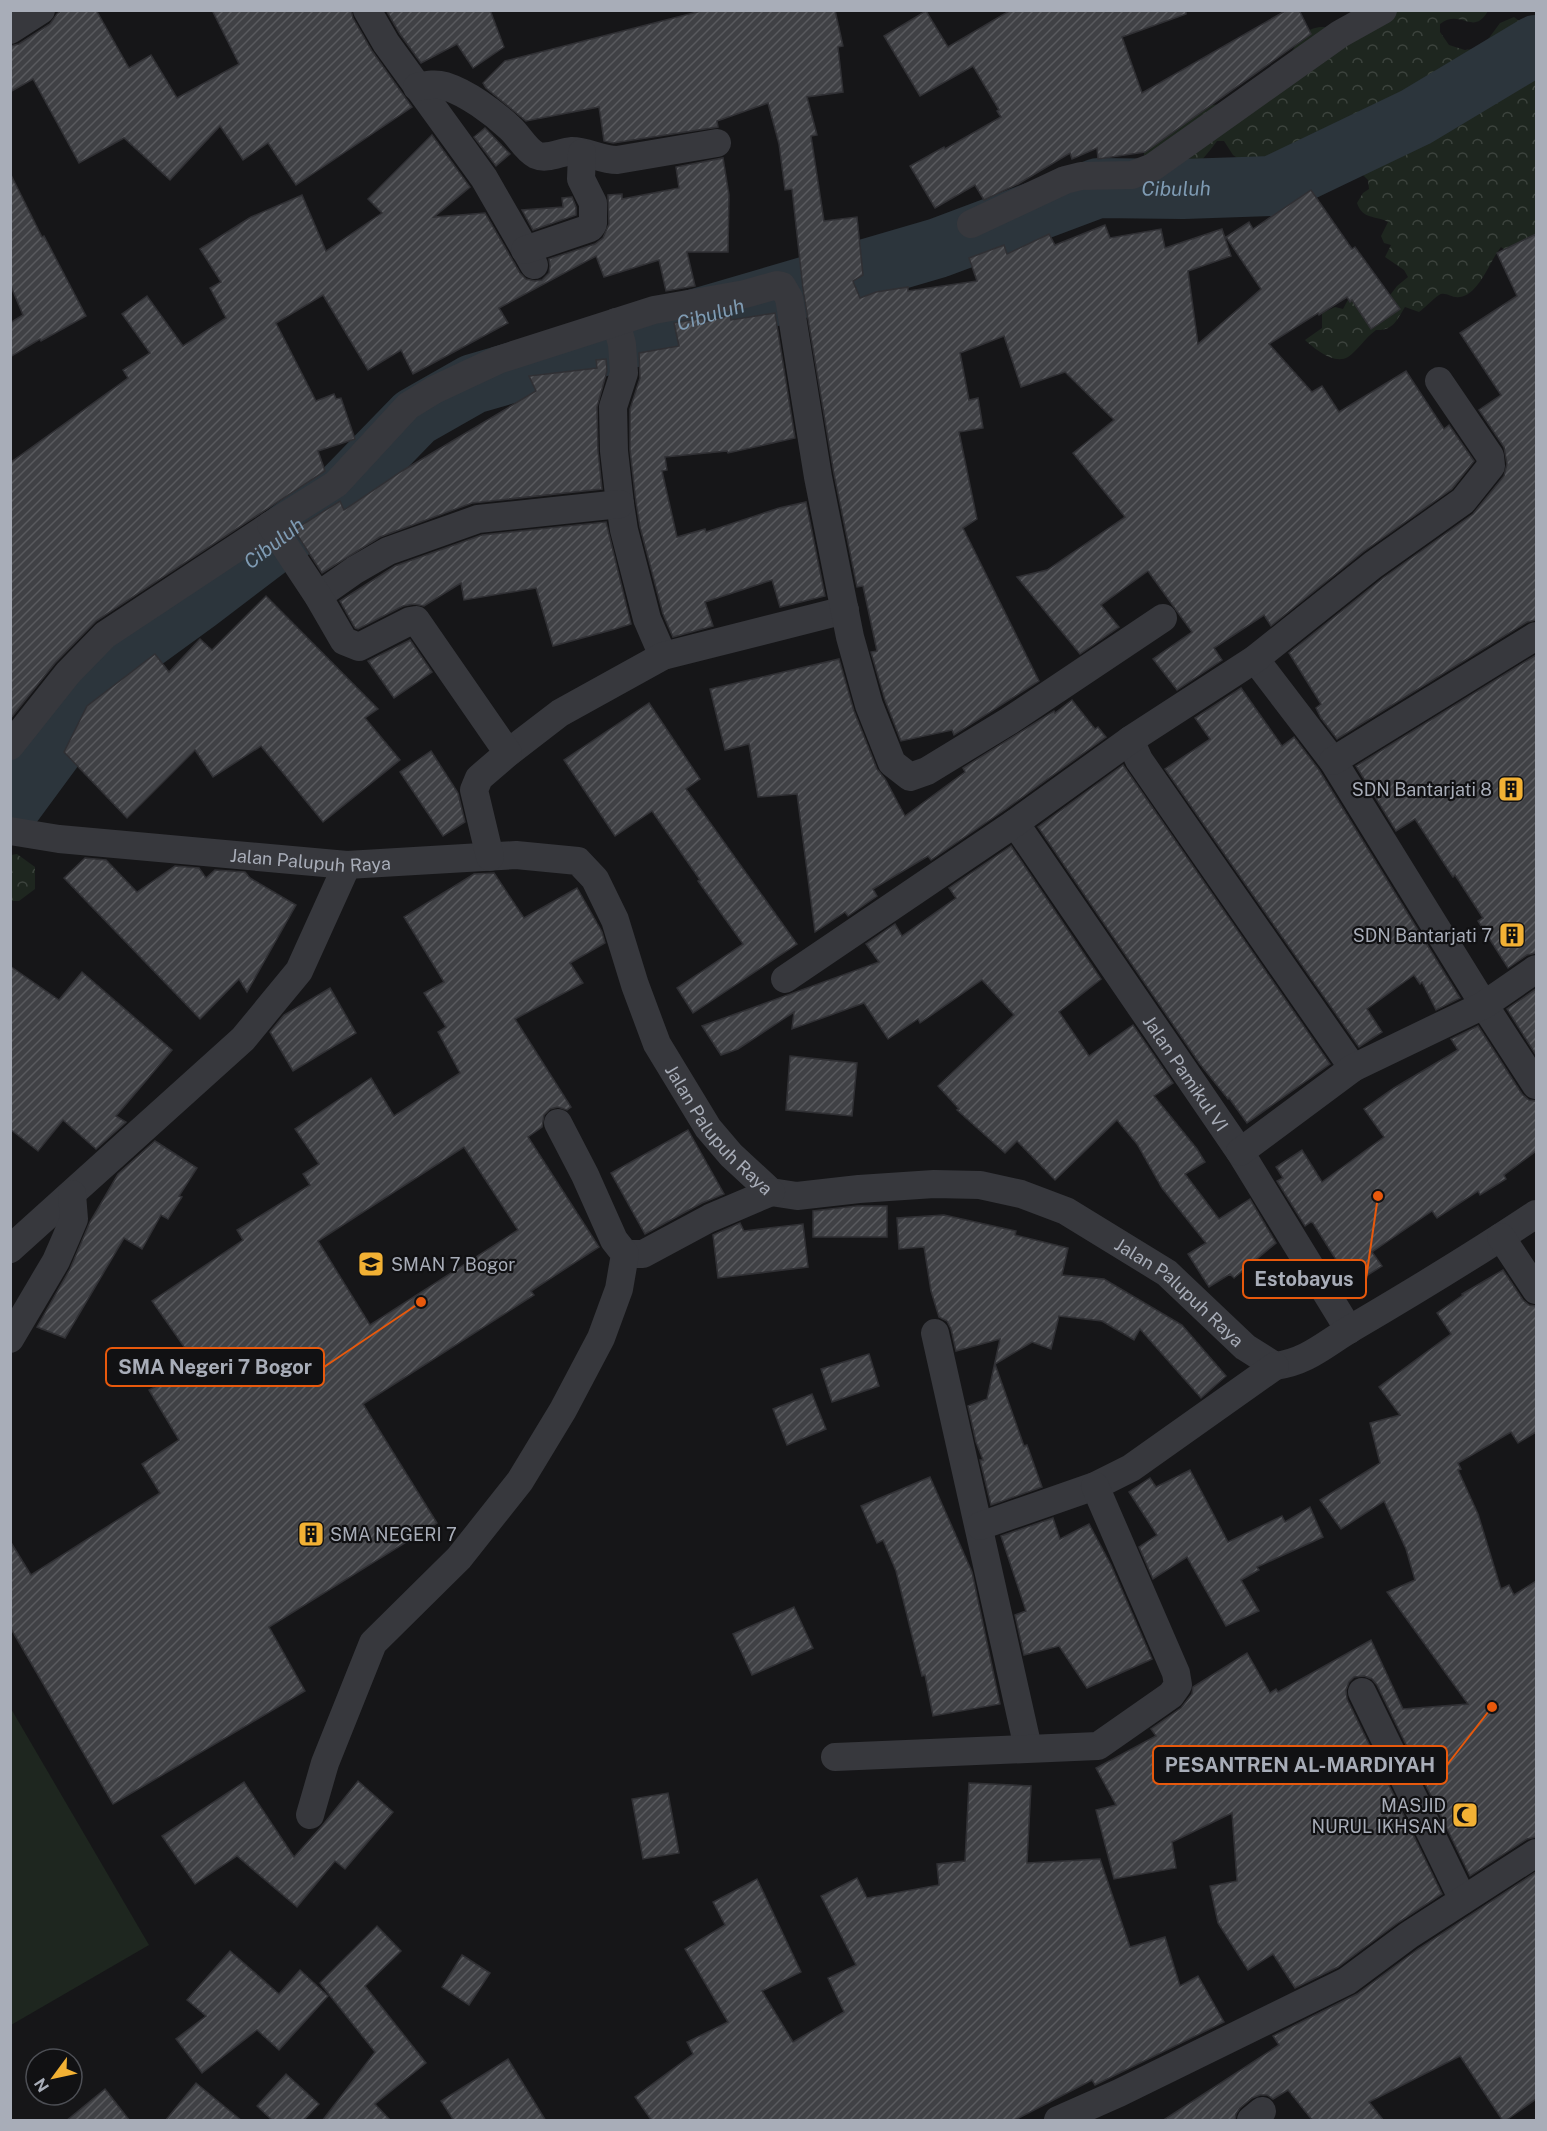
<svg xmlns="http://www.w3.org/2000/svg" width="1547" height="2131" font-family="'Public Sans',sans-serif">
	<defs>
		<pattern id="forest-crowns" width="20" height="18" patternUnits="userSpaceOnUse" patternTransform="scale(1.5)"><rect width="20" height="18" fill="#1e261f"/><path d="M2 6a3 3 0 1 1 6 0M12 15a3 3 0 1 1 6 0" fill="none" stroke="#3c433d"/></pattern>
		<pattern id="building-hatch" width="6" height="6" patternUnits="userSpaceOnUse" patternTransform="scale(1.5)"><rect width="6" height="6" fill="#404145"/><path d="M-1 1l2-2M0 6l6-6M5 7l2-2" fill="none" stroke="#595a5e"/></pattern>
	</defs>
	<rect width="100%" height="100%" fill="#161618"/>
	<!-- forest -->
	<g fill="url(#forest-crowns)">
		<path d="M1354,11h134c-15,26 -27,-3 -48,13v8l9,13 16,5 7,-1 14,-7 14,-19 14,-6 13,10 9,1v226c-15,2 -22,3 -35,-7 -11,14 -18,37 -33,47 -14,8 -19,-2 -27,0 -4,1 -17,15 -22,18l-14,-5c-8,13 -12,24 -29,23 -10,7 -19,21 -28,27 -14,8 -33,-8 -43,-17l17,-12v-15l13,-6 8,2 8,-15 36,5 10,-13 11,-9 -4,-7 -19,-13 6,-12 -7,-2 -3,-7 7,-14c-13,-7 -25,-2 -31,-19l6,-10 6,-4 -1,-9 -6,-6 -15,-5 -37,-18c-13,7 -20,17 -35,11l-4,-6c-11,24 -9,29 -33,45l-8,-1c-10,-16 5,-26 20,-30l-4,-6 -13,-9 -9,-14h-7c-15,20 -31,42 -59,34l-14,-17v-7l57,-45 22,-2 69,-52c13,-28 28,-28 54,-21z"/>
		<path d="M17,854l18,13v22l-16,12h-8v-46z"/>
	</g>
	<!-- garden -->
	<path fill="#1e261f" d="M10,1707l139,238 -138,80h-1z"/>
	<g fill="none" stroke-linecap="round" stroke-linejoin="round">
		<!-- river -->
		<path stroke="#2c353c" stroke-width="60" id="s1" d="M10,808l111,-151 77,-56 146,-111 71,-73 58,-33 465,-136 160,-60 85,1 89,-3 144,-69 120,-72"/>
	</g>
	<!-- building -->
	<g fill="url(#building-hatch)" stroke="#303034" stroke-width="1.5" fill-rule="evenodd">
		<path d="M62,10h34l33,58 22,-13 26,43 62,-34 -27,-54h139l2,8 19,33 40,56 -116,78 -28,-42 -25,17 -23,-34 -50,54 -46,-42 -45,25 -46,-84 -23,13v-46l9,-2 31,-20 7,-10z"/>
		<path d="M386,10h104l14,37 -31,21 -16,-24 -36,19 -21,-29z"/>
		<path d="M705,10h130l8,36 -5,1 5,45 -36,5 10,38 -6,1 13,85 33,-4 6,58 -10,6 7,17 16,-6 32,-5v4l69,-10 -8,-23 35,-13 3,9 42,-20 6,11 50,-20 5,13 51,-9 4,19 57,-19 9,27 -43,15 10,73 63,-55 -35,-52 23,-15 4,7 58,-39 41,59 3,-2 45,62 -29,20 -19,-29 -2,2 -3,-5 -28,18 -1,-2 -49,31 43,48 10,-6 17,26 67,-41 38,58 5,-4 25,36 -22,28 -89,63 -92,74 -7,-11 -50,33 8,12 -45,30 -24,-31 39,-27 -44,-61 -47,34 18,22 -39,27 -63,-77 30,-7 78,-53 -52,-64 41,-33 -49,-48 -44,15 -17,-51 -44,17 9,47 9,-2 5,30 -24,4 18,87 -14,9 76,153 -85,54 -2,-5 -51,11 -16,-41 -14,-48 6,-1 -14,-65 -6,1 -23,-113 -31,-185 -11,-100 -7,1 -6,-46 -11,-41 -51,18 1,6 -105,16 -9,-2 -5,-34 -73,14 -40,-33 -3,-5 22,-22z"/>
		<path d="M1011,10h175v4l-64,23 20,56 145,-83h12l12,24 -166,118 -47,7 -1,-11 -25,11 -2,-6 -52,31 -34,16 -9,-15 -40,23 -25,-42 34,-19 1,2 56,-32 -4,-6 2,-1 -26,-44 -53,30 -36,-60 42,-25 22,36z"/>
		<path d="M485,128l25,26 -14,12 -22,-29z"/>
		<path d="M432,135l38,52 -36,30 51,-4 35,60 6,6 9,2 7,-1 7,-7 1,-7 -1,-7 46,-15 8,-6 6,-14 -1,-29 14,-1v5l57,-11 -3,-21 47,-9 6,37 -1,57h-41l8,34 -29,5 -7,-31 -55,17 -8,-21 -97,52 9,15 -95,51 -12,-24 -33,20 -45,-75 -47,28 40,78 18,-7 2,5 5,-1 14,41 -37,12 7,20 -229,150 -41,42 -45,56v-256l118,-85 -5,-8 27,-17 -28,-39 25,-18 36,50 43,-28 -16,-30 11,-6 -21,-33 51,-32 51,-22 24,56 56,-38 -14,-14z"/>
		<path d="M10,173l32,64 2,-1 42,80 -45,25 -1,-2 -30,18v-34l13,-8 -13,-31z"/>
		<path d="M572,197l4,10v8l-43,15 -11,-20 41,-3 -1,-9z"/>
		<path d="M1536,234v386l-9,2 -190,117 -16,-21 -5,-10 5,-4 -32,-51 94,-75 90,-64 31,-38 3,-12 -3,-17 -25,-37 22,-15 -41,-62 57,-37 -20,-43z"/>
		<path d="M775,313l20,125 -67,15 -1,-2 -62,6 2,13 -5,1 15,66 28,-8 1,3 73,-24 27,-6 19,94 -45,11 -8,-27 -67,22 8,24 -40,11 -10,-23 -23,-87 -4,-25 -6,-52v-41l10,-31 -1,-25 40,-7 -5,-23 29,-5 1,4 26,-7 1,5z"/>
		<path d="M606,359l1,12 -10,36 1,44 4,38 -130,14 -92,34 -58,36 -28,-43 46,-29 4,9 58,-39 134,-80 -7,-15 68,-8 -1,-8z"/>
		<path d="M606,522l25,102 -16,5 -62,17 -17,-58 -72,12 -3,-17 -37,23 -10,-2 -11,2 -45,23 -3,-1 -15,-27 55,-35 87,-31z"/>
		<path d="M266,596l112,113 -13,9 35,42 -77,62 -62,-76 -48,31 -18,-27 -68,68 -63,-66 23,-46 68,-52 14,18 31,-33 12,11z"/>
		<path d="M410,640l22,32 -38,26 -26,-37z"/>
		<path d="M1536,655v298l-9,2 -19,13 -30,-47 5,-3 -28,-43 -2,2 -38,-58 -19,12 -40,-65z"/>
		<path d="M839,659l15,52 23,58 8,10 20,37 60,-44 -2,-4 91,-57 1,2 17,-13 23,29 3,-2 8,10 -100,72 -75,51 -3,-4 -55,33 4,7 -29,20 -3,-4 -30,20 -18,-138 -39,3 -9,-53 -24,6 -15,-61z"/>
		<path d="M1241,688l41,58 12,-9 25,33 141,228 -24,12 -14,-28 -2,2 -6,-9 -47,34 15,23 -23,15 -194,-278 45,-30 -15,-21z"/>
		<path d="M649,703l51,76 -14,10 111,155 -104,69 -16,-25 66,-44 -45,-63 2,-1 -48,-69 -37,25 -51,-76z"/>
		<path d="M431,751l27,42 7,29 -22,14 -43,-64z"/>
		<path d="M1123,765l207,299 -83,59 -18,-25 -1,1 -28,-35 -162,-237z"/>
		<path d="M1011,846l90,133 -42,33 30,44 44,-31 40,58 -19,13 43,53 8,13 -20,12 34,45 31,-20 26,44 -42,35 -4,-4 -21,13 -21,-33 18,-11 -44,-55 -25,-44 -20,-24 -62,60 -38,-39 -12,12 -48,-43 2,-1 -21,-23 76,-71 -32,-35 -62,43 -2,-4 -30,20 -24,-36 -72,26 2,-17 -56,37 -17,6 -19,-29 177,-64 -13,-18 29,-20 7,12 54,-38 -7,-10z"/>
		<path d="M85,858l21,2 31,32 38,-26 24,2 7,10 9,-8 30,2 5,6 46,27 -49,87 -8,-13 -39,40 -136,-141z"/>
		<path d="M494,873l30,45 53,-30 25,44 3,11 -35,20 13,20 -68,36 56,88 -4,3 -9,-3 -8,2 -6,6 -2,12 -14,10 71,110 -68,44 3,4 -171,109 74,119 -168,104 36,64 -192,113 -103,-177v-86l21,34 129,-82 -18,-29 37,-24 -30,-50 28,-15 -1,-2 18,-12 -42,-60 91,-61 -6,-10 73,-45 -7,-11 16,-10 -24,-35 76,-51 23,38 66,-43 -22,-41 8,-5 -22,-34 20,-11 -40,-65 70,-43zM464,1147l54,83 -148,95 -52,-84z"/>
		<path d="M10,966l49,34 23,-28 90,78 -56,66 10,6 -30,27 -33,-29 -25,31 -28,-22z"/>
		<path d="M330,988l26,45 -63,38 -23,-39 14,-17z"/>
		<path d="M1536,989v66l-29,-46z"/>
		<path d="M1478,1026l44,68 7,6 7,1v50l-32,24 2,4 -26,16 -2,-4 -41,27 -5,-7 -60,41 10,14 -30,19 -39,-62 -2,-1 -6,4 -28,-45 6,-3 -7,-11 26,-17 20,32 62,-45 -20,-28 30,-21 64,-38 -7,-11z"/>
		<path d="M790,1056l67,7 -5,53 -66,-6z"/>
		<path d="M688,1130l36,64 -22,9 -57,31 -34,-61z"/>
		<path d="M155,1141l42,27 -18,28 3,1 -14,22 -7,-4 -19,34 -18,-11 -59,100 -28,-11 33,-58 20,-47 28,-48z"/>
		<path d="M857,1206h30v31h-74v-26z"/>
		<path d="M944,1215l72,16 -1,4 53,13 -6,27 42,4 78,46 44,51 -25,22 -61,-69 -6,11 -32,-19 -43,-5 -8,33 -19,-7 -37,22 29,82 3,-1 15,42 -51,18 -11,-45h3l-7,-18 -8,-36 19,-7 13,-60 -44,12 -5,-22 -4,-8 -8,-4 -8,-26 -7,-44 -25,2 -2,-31z"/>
		<path d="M740,1223l4,8 59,-7 5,43 -90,11 -5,-43z"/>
		<path d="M1503,1270l20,30 6,5 7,1v126l-18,11 -7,-11 -53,31 3,6 -3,1 20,44 23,75 8,-4 5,10 22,-14v256l-9,2 -57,37 -93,-191 -5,-6 -8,-3 -10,1 -5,5 -3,8 1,9 95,195 -43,28 -61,45 -43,21 -22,-34 -25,16 -30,-47 -8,-37 27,-5 -5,-68 -60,29 4,26 -62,11 -18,-69 20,-5 -20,-37 60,-32 -5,-7 30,-21 11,-14 1,-7 54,-34 23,40 6,-4 2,3 93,-52 32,69 65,-5 -81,-112 28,-12 -9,-31 -22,-48 -43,28 -21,-29 60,-37 -10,-40 30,-8 -21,-28 72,-53 -14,-21 26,-18 -1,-1z"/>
		<path d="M869,1354l10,32 -47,16 -11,-33z"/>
		<path d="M812,1394l14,35 -39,16 -14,-36z"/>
		<path d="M1190,1470l38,72 54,-26 3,6 25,-15 13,30 -66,30 2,3 -18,10 18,31 -33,15 -39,-69 -34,22 -14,-32 18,-12 -28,-43 21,-14 6,9z"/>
		<path d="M930,1477l42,95 28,132 -67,12 -8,-41 -3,1 -26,-105 -13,-31 -6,3 -16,-37z"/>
		<path d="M1053,1518l7,21 29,-15 22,41 41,94 -65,29 -28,-42 -35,9 -9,-40 11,-4 -25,-75z"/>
		<path d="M794,1607l19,41 -61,27 -19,-41z"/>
		<path d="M358,1781l35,31 -48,57 -10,-8 -38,46 -60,-51 -42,28 -33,-48 82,-54 50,75 28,-31z"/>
		<path d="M969,1783l62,3 -4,77 73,-4 30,88 35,-10 15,49 18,-10 26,46 -129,63 -3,-5 -79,41h-361l-17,-24 58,-43 -6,-12 41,-20 -43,-73 40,-24 -12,-23 44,-23 44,93 -39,19 31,51 51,-30 -16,-34 28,-13 -35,-69 36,-18 10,20 72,-13 -2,-21 28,-3z"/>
		<path d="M668,1793l11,60 -36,6 -11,-60z"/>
		<path d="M1536,1872v227l-31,22h-2l-43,-65 -91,46 15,19h-71l-25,-31 -15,9 -6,-4h-7l-8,3 -12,10 -4,6 -1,7h-73l117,-76 -6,-9 84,-42 61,-45z"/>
		<path d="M377,1926l24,25 -36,35 61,77 -51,41 16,17h-69l53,-69 -55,-69z"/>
		<path d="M230,1951l49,43 21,-24 28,26 -49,54 -22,-20 -55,43 -26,-34 30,-23 -19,-16z"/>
		<path d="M462,1955l28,18 -21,32 -27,-18z"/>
		<path d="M508,2059l38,62h-92l-13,-20z"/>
		<path d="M286,2074l33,30 -16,17h-30l-16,-15z"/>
		<path d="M196,2083l46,38h-77z"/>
		<path d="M105,2089l25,32h-64z"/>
	</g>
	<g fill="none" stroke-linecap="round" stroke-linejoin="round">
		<!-- minor -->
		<g stroke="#37383d" stroke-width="28">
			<path d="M367,10l19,33 98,135 50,87"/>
			<path d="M10,30l31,-20"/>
			<path d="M417,87c10,-2 18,-4 28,-1 22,7 48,26 65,42 9,8 15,21 26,27 11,5 24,-3 36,-4 15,0 29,9 45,9l100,-17"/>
			<path d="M971,224l94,-44 16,-4 51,-1 21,-8 187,-133 43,-24"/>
			<path d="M525,250l65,-22 3,-4v-21l-12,-24 1,-26"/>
			<path d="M616,322l6,22 2,29 -11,34 1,44 6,53 4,26 23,89 16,37"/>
			<path d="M318,596l37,-26 33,-19 90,-32 142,-15"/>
			<path d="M1255,659l78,102 151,244 52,80"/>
			<path d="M1130,740l9,20 214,308"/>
			<path d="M10,746l58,-73 37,-38 166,-110"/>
			<path d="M508,753l52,-40 103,-57 182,-46"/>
			<path d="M1333,761l203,-125"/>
			<path id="s2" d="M1015,823l225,329 109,178"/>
			<path id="s3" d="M10,831l49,8 288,26 169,-10 62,6 17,18 20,41 20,65 22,59 51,84 23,27 40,37 26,4 62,-7 75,-5 46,1 41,9 45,17 101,62 78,74 30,19c32,-4 50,-22 77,-38 63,-37 124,-74 184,-114"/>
			<path d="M490,857l-16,-67 5,-12 29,-25 -92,-133 -6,1 -51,26 -15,-6 -26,-45 -47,-71 65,-41 72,-78 26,-16 64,-30 156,-50 91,-16 32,-9 5,1 7,12 29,179 32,160 19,68 23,58 18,14 17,-6 82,-50 154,-103"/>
			<path d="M785,979l230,-156 115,-83 125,-81 118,-94 90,-64 28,-35 -1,-10 -51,-75"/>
			<path d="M1240,1152l113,-84 131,-63 52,-36"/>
			<path d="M1501,1237l35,53"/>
			<path d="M10,1249l233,-210 56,-68 48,-106"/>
			<path d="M625,1254h18l67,-36 61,-26"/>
			<path d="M935,1333l93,415"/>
			<path d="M10,1339l46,-78 10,-23 8,-19 -2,-25"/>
			<path d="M980,1526l115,-40 36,-18 144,-102"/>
			<path d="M1362,1692l101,208"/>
			<path d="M835,1757l263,-11 73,-51 7,-10 -2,-12 -81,-187"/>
			<path d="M310,1815l15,-52 48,-120 86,-85 61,-77 43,-71 38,-72 18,-49 6,-35 -11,-14 -29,-65 -27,-52"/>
			<path d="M1058,2120l61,-27 228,-112 62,-46 127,-82"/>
			<path d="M1251,2120l11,-9"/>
		</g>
	</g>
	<!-- icons -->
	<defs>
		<symbol id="building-square" viewBox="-11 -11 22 22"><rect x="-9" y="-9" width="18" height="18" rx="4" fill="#f2b134" stroke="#111113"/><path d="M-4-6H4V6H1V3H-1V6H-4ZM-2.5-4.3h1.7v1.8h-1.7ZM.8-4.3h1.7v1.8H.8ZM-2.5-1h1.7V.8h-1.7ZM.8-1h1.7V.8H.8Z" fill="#111"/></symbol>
		<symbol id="school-square" viewBox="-11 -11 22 22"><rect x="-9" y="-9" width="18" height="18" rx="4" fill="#f2b134" stroke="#111113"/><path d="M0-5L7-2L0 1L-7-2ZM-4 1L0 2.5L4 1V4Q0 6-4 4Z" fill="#111"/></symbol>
		<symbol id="mosque-square" viewBox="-11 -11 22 22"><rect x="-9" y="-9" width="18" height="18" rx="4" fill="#f2b134" stroke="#111113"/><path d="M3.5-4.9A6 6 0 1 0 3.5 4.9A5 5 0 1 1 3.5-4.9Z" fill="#111"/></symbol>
	</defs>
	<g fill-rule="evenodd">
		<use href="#building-square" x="1496" y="774" width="30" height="30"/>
		<use href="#building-square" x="1497" y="920" width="30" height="30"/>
		<use href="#school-square" x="356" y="1249" width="30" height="30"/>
		<use href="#building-square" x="296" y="1519" width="30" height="30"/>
		<use href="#mosque-square" x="1450" y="1800" width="30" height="30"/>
	</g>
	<g text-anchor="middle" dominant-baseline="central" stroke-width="4.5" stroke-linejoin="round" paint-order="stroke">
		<!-- poi labels -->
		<g font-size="18" fill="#a8adb8" stroke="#111113" text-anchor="end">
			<text x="1492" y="789">SDN Bantarjati 8</text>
			<text x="1492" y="935">SDN Bantarjati 7</text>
			<text x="391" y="1264" text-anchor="start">SMAN 7 Bogor</text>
			<text x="330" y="1534" text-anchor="start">SMA NEGERI 7</text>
			<text x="1446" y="1805">MASJID<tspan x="1446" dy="21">NURUL IKHSAN</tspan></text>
		</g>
		<!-- street labels -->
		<g font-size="18" fill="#a8adb8" stroke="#111113">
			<text stroke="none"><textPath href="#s3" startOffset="302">Jalan Palupuh Raya</textPath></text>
			<text stroke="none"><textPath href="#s2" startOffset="303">Jalan Pamikul VI</textPath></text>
			<text stroke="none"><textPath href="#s3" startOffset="878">Jalan Palupuh Raya</textPath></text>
			<text stroke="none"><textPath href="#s3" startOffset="1400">Jalan Palupuh Raya</textPath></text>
		</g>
		<!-- water labels -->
		<g font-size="20" font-style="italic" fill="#7f9bb3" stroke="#111113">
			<text stroke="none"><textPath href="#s1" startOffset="1368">Cibuluh</textPath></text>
			<text stroke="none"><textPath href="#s1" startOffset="882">Cibuluh</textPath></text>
			<text stroke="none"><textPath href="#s1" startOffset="378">Cibuluh</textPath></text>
		</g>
	</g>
	<!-- callouts -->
	<path fill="none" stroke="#e8590c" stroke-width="2" d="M1378 1196L1366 1279M421 1302L324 1367M1492 1707L1447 1765"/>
	<g fill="#e8590c" stroke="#111113" stroke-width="2">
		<circle cx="1378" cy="1196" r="6"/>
		<circle cx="421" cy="1302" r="6"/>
		<circle cx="1492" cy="1707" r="6"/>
	</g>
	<g fill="#111113" stroke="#e8590c" stroke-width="2">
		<rect x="1243" y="1260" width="123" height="38" rx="6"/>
		<rect x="106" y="1348" width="218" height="38" rx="6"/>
		<rect x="1153" y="1746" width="294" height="38" rx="6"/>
	</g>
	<g font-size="20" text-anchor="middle" font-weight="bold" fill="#a8adb8">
		<text x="1304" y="1286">Estobayus</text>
		<text x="215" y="1374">SMA Negeri 7 Bogor</text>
		<text x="1300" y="1772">PESANTREN AL-MARDIYAH</text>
	</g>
	<!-- border -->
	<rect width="1547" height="2131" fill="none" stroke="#a8adb8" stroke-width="24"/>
	<!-- north arrow -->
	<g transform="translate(54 2077) rotate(237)"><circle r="28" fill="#111113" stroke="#4d4f55" stroke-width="1.5"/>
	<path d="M0-4.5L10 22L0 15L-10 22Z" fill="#f2b134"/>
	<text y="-9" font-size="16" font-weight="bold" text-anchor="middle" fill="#a8adb8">N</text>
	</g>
</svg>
